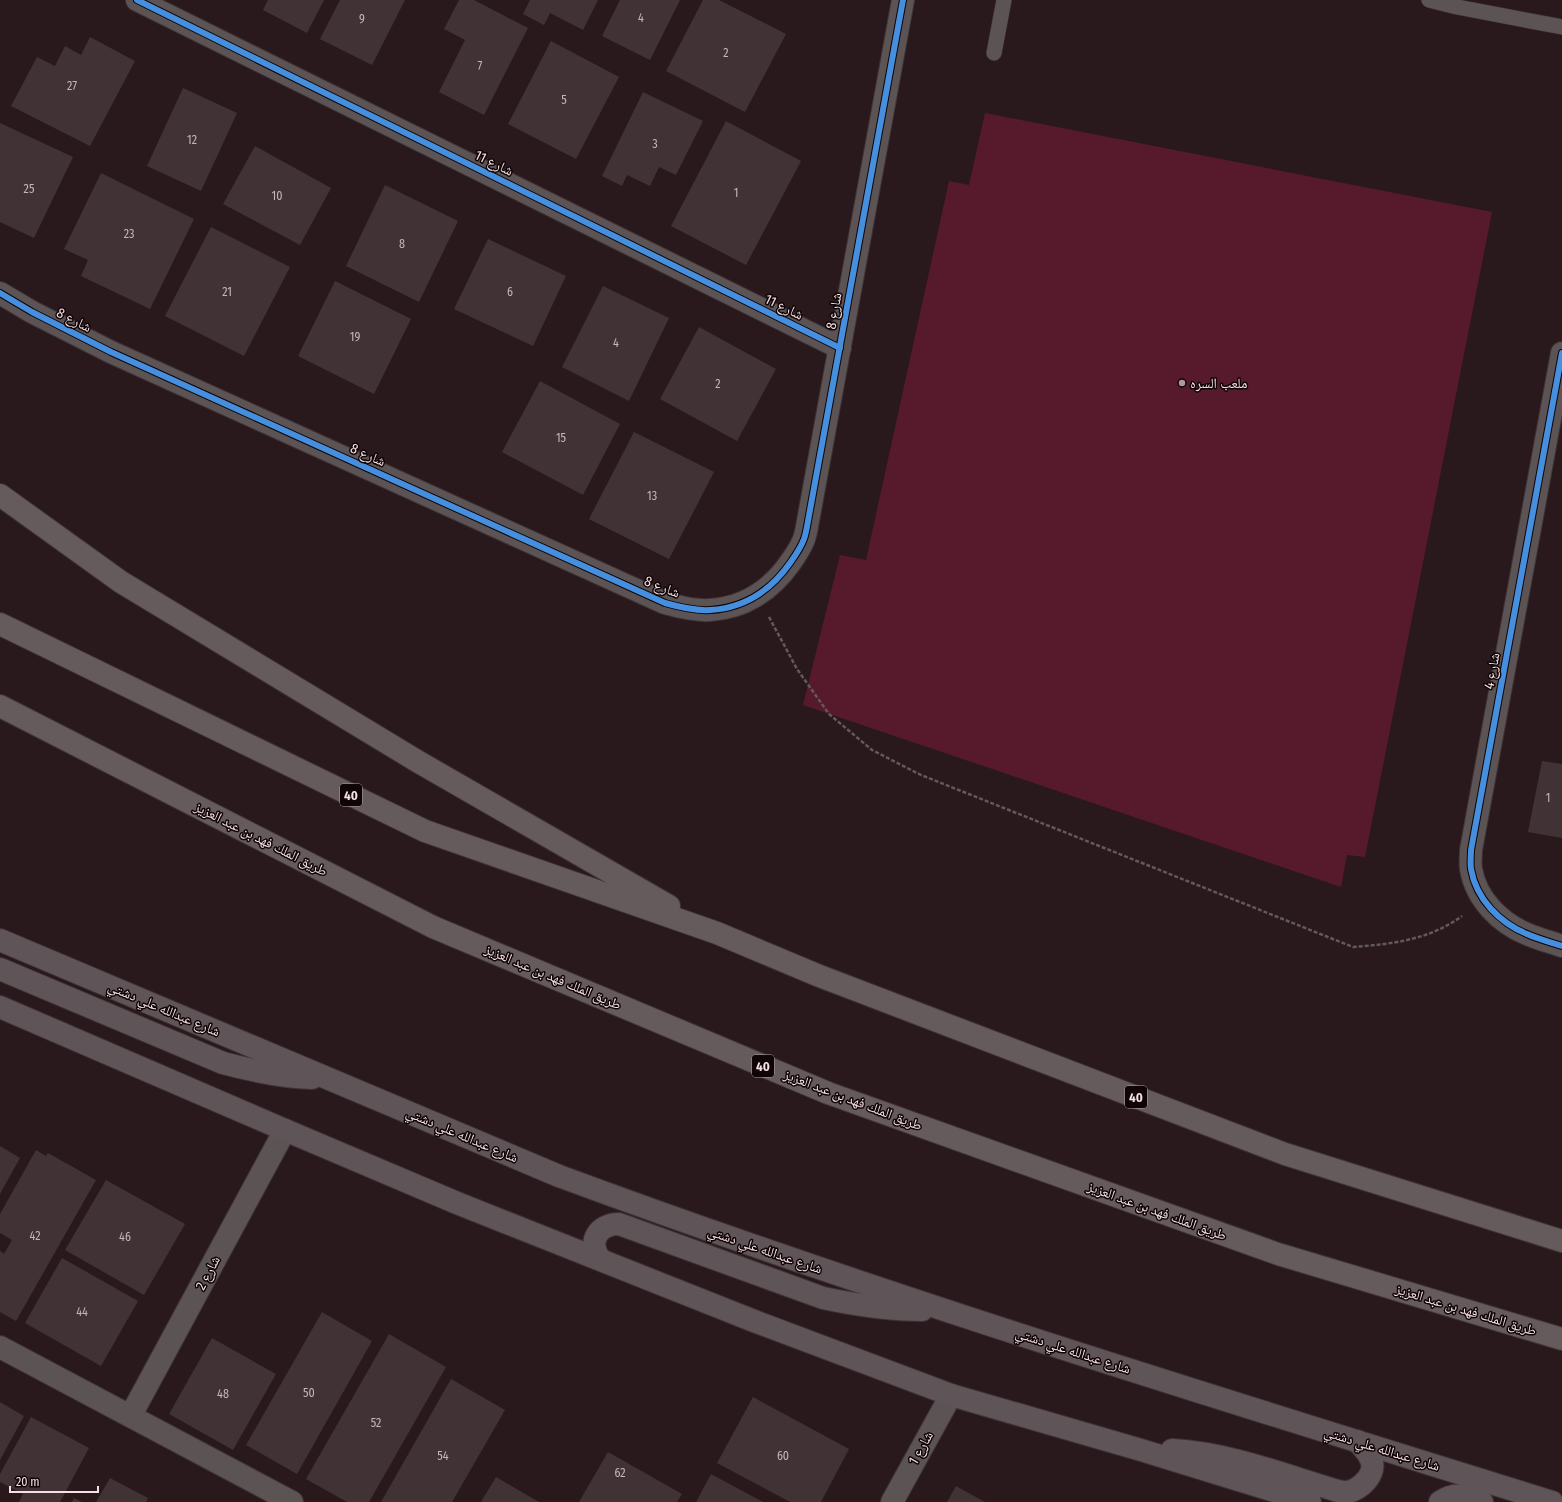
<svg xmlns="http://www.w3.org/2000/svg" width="1562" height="1502" font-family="'Fira Sans Condensed','Noto Naskh Arabic',sans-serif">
	<rect width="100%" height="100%" fill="#29191c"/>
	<!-- green -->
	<path fill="#571a2c" d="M985,113l507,99 -127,645 -18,-2 -6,32 -538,-182 37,-150 26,5 83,-379 20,4z"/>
	<!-- building -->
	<g fill="#413335">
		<path d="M268,0h56l-17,33 -44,-23z"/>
		<path d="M340,0h65l-33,65 -52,-26z"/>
		<path d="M459,0h15l54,28 -44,87 -45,-23 26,-52 -21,-11z"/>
		<path d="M530,0h68l-15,30 -33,-17 -6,12 -21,-11z"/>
		<path d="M620,0h60l-30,60 -48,-24z"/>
		<path d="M703,0h16l67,34 -41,78 -79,-41z"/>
		<path d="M90,37l45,24 -45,85 -79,-40 26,-49 18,9 10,-20 16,9z"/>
		<path d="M551,41l68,36 -43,82 -68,-35z"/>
		<path d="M183,88l54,25 -36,78 -54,-25z"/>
		<path d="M643,92l60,29 -27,54 -17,-8 -9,19 -23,-11 -5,11 -20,-10z"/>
		<path d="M726,121l75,40 -55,104 -75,-39z"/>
		<path d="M0,123l73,34 -39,81 -34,-16z"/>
		<path d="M255,146l76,42 -31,57 -77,-41z"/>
		<path d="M101,173l93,46 -44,90 -69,-33 7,-16 -24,-11z"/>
		<path d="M385,185l73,36 -39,81 -73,-36z"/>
		<path d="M211,227l79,40 -46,89 -79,-40z"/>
		<path d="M488,239l78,37 -33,70 -79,-37z"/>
		<path d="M335,281l76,38 -37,75 -76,-38z"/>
		<path d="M603,286l66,32 -40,83 -67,-34z"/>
		<path d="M699,327l77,42 -39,72 -77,-42z"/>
		<path d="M540,381l80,43 -37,71 -81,-43z"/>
		<path d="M634,432l80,40 -45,87 -80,-40z"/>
		<path d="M1542,761l20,3v74l-34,-6z"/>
		<path d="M0,1146l20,12 -20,36z"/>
		<path d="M36,1150l10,6 2,-3 48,27 -80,141 -16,-9v-61l4,3 8,-14 -12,-7v-19z"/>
		<path d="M106,1180l79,44 -41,71 -79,-45z"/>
		<path d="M62,1258l76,43 -37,65 -76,-43z"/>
		<path d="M322,1312l50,29 -75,133 -51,-29z"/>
		<path d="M389,1334l57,33 -77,135h-22l-41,-23z"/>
		<path d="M212,1338l64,36 -43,76 -64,-36z"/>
		<path d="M451,1379l54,31 -53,92h-71z"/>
		<path d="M753,1397l96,52 -28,53h-31l-73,-39z"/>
		<path d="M0,1402l24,14 -24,44z"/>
		<path d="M31,1417l58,31 -29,54h-41l4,-8 -23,-12v-8z"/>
		<path d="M608,1452l74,42 -5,8h-98z"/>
		<path d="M711,1474l52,28h-67z"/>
		<path d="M496,1477l43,25h-58z"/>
		<path d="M110,1478l38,20 -2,4h-50z"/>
		<path d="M956,1486l29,16h-38z"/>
		<path d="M74,1498l8,4h-10z"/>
	</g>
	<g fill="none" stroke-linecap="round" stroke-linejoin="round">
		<defs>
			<g id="service">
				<path d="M1429,0l28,7 105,20"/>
				<path d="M994,53l10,-53"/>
			</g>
			<g id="minor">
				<path d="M137,0l703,348"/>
				<path d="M0,293l32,19 79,40 554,251c14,4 30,8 45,7 34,-2 61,-20 80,-47 5,-7 11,-16 14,-24 2,-6 3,-12 4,-18l95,-521"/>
				<path d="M1562,353l-91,497c0,6 -1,13 0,19 5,30 29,54 56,65 11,5 23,8 35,12"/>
				<path d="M0,1347l292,155"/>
				<path d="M131,1415l154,-285"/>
				<path d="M892,1502l59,-107"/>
			</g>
			<g id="secondary">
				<path d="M0,940l559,236c327,121 660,222 993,326"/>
				<path d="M0,969l223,94c30,8 58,14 89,15"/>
				<path d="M0,1007l285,123 172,73 297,118 197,74 190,55 169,52"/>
				<path d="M600,1259c-13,-17 -2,-35 19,-35l204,74c33,7 65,12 99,12"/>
				<path d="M1172,1450c57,3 112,25 166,41 3,1 7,1 10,1 12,-3 27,-16 24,-30 -3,-9 -9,-15 -15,-21"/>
				<path d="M1440,1502c16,-11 26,-6 42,0"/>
			</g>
			<g id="motorway">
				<path d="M0,495l121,87 296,179 252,145"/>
				<path d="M0,624l425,207 292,102 100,42 468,179 277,87"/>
				<path d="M0,706l433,221 395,166 450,161 284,85"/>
			</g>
		</defs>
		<!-- service casing -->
		<use href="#service" stroke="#403335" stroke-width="16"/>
		<!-- minor casing -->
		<use href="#minor" stroke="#403335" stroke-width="24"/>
		<!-- secondary casing -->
		<use href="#secondary" stroke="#403335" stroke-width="24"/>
		<!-- motorway casing -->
		<use href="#motorway" stroke="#403335" stroke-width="24"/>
		<!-- path -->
		<path stroke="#62595a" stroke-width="2.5" stroke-dasharray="4 2" stroke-linecap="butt" d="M769,617l28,52 32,45 43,36 49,25 432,172c39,-3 76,-7 109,-31"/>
		<!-- service -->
		<use href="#service" stroke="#5b5354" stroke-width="15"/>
		<!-- minor -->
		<use href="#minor" stroke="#5b5354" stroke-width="22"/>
		<!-- secondary -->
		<use href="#secondary" stroke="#5f5457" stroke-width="22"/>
		<!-- motorway -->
		<use href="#motorway" stroke="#655a5c" stroke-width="22"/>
		<defs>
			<g id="cycleway">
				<path d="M137,0l703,348"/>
				<path d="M0,293l32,19 79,40 554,251c14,4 30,8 45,7 34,-2 61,-20 80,-47 5,-7 11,-16 14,-24 2,-6 3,-12 4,-18l95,-521"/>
				<path d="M1562,353l-91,497c0,6 -1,13 0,19 5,30 29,54 56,65 11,5 23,8 35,12"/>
			</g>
		</defs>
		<!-- cycleway casing -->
		<use href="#cycleway" stroke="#0f0406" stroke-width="8"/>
		<!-- cycleway -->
		<use href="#cycleway" stroke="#468fdf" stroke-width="6"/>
	</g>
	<!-- markers -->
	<circle fill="#ae9a9d" stroke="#0f0406" stroke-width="1.5" cx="1182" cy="383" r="4"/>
	<g text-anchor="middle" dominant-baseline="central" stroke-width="3" stroke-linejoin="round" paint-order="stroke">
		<!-- number labels -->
		<g font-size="12" fill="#c9b5b8">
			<text x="641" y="18">4</text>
			<text x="362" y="19">9</text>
			<text x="726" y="53">2</text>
			<text x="480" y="66">7</text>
			<text x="72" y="86">27</text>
			<text x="564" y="100">5</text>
			<text x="192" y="140">12</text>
			<text x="655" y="144">3</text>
			<text x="29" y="189">25</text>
			<text x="736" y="193">1</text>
			<text x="277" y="196">10</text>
			<text x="129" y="234">23</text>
			<text x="402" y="244">8</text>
			<text x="227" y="292">21</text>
			<text x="510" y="292">6</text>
			<text x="355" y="337">19</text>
			<text x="616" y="343">4</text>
			<text x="718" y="384">2</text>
			<text x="561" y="438">15</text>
			<text x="652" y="496">13</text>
			<text x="1548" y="798">1</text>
			<text x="35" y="1236">42</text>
			<text x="125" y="1237">46</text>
			<text x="82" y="1312">44</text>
			<text x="309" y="1393">50</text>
			<text x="223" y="1394">48</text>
			<text x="376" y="1423">52</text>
			<text x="443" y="1456">54</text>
			<text x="783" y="1456">60</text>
			<text x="620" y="1473">62</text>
		</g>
		<!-- shield labels -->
		<g fill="#0f0406" stroke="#b19ea1" stroke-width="1">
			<rect x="340" y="784" width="22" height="22" rx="3"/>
			<rect x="752" y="1055" width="22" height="22" rx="3"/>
			<rect x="1125" y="1086" width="22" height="22" rx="3"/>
		</g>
		<g font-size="13" font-weight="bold" fill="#f6e0e3">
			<text x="351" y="795">40</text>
			<text x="763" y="1066">40</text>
			<text x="1136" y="1097">40</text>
		</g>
		<!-- street labels -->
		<g font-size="14" fill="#f6e0e3" stroke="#0f0406">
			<text transform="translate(494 163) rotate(26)">شارع 11</text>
			<text transform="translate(784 307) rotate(26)">شارع 11</text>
			<text transform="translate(834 311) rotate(-80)">شارع 8</text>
			<text transform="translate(74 320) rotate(27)">شارع 8</text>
			<text transform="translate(368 455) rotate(24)">شارع 8</text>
			<text transform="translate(662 587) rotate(21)">شارع 8</text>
			<text transform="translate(1492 671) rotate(-80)">شارع 4</text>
			<text transform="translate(261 839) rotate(27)">طريق الملك فهد بن عبد العزيز</text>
			<text transform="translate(553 977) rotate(23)">طريق الملك فهد بن عبد العزيز</text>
			<text transform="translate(164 1009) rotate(23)">شارع عبدالله علي دشتي</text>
			<text transform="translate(853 1100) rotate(21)">طريق الملك فهد بن عبد العزيز</text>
			<text transform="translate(462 1135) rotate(23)">شارع عبدالله علي دشتي</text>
			<text transform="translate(1157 1211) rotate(20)">طريق الملك فهد بن عبد العزيز</text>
			<text transform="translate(765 1250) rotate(19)">شارع عبدالله علي دشتي</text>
			<text transform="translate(208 1273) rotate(-62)">شارع 2</text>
			<text transform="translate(1466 1310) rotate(17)">طريق الملك فهد بن عبد العزيز</text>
			<text transform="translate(1073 1351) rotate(18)">شارع عبدالله علي دشتي</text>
			<text transform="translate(921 1448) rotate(-61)">شارع 1</text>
			<text transform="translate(1382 1449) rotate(17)">شارع عبدالله علي دشتي</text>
		</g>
		<!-- poi labels -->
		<g font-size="14" fill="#f6e0e3" stroke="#0f0406" text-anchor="start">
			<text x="1190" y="383">ملعب السره</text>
		</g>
	</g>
	<!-- scale -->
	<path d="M10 1486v6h88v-6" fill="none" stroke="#f6e0e3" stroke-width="2"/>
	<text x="16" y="1486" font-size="12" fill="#f6e0e3" stroke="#0f0406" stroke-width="3" paint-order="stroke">20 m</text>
</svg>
